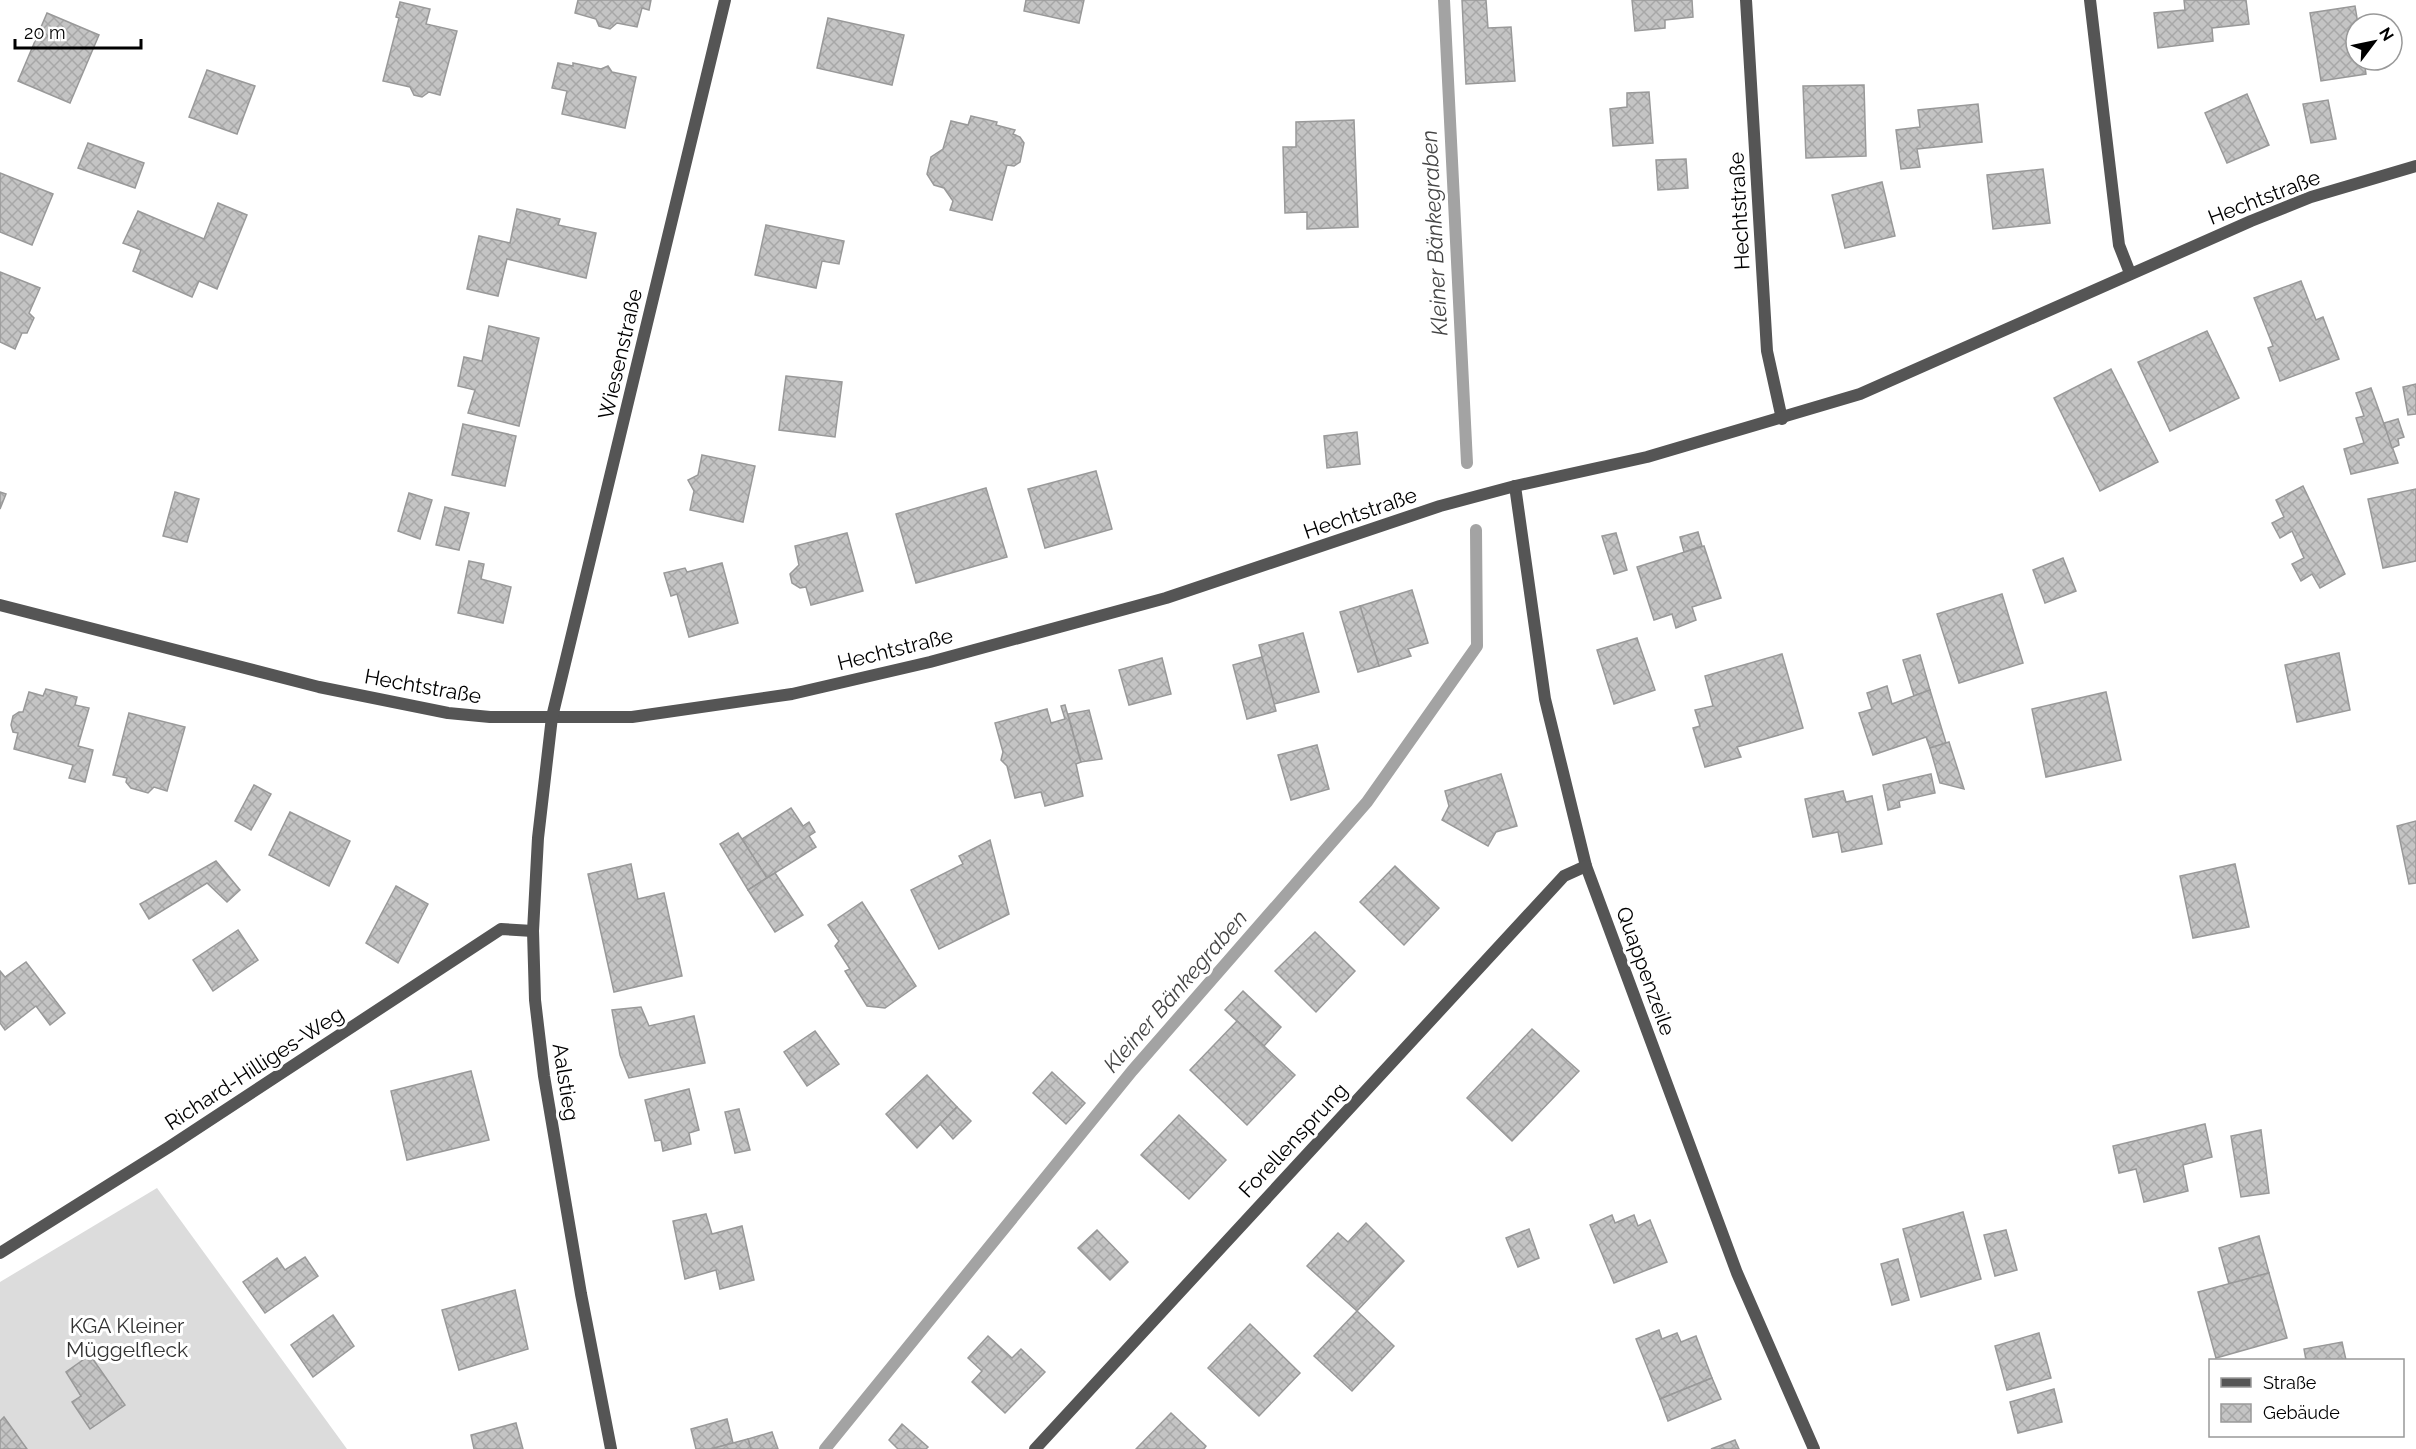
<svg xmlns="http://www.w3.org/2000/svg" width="2416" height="1449" font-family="Raleway,sans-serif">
	<defs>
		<pattern id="building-cross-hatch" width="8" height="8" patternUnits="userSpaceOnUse" patternTransform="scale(1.5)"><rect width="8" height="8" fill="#c4c4c4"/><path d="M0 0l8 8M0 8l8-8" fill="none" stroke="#a7a7a7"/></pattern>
	</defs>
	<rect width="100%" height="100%" fill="#fff"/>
	<!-- garden -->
	<path fill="#dcdcdc" d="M157,1188l190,261h-347v-167z"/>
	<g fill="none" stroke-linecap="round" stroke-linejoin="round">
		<!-- stream -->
		<g stroke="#a3a3a3" stroke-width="12">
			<path d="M1444,0l23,463"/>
			<path d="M825,1449l307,-378 235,-269 110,-156 -1,-116"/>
		</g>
	</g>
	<!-- building -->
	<g fill="url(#building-cross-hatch)" stroke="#999" stroke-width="1.5">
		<path d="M578,0h73l-2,10 -7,-2 -5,19 -20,-4 -7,6 -11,-3 -3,-7 -21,-6z"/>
		<path d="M1026,0h58l-5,23 -55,-12z"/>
		<path d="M1462,0h24l2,28 23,-1 4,54 -49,3z"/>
		<path d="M1632,0h60l1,17 -28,3v8l-30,3z"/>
		<path d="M2184,0h62l3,24 -37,4 1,13 -55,7 -4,-35 31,-3z"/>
		<path d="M400,2l30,7 -4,15 31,7 -17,64 -11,-3 -7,5 -8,-2 -4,-8 -27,-6 16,-63 -3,-1z"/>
		<path d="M2355,6l3,18h-2v36h8l2,14 -45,7 -11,-68z"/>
		<path d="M47,13l52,22 -29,68 -52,-22z"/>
		<path d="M828,18l76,17 -12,50 -75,-17z"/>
		<path d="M558,63l15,3v-3l28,6 7,-3 4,6 24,5 -11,51 -63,-14 5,-23 -15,-3z"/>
		<path d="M207,70l48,16 -18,48 -48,-17z"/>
		<path d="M1864,85l2,71 -60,2 -3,-72z"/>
		<path d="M1649,92l4,51 -40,3 -3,-37 17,-2v-14z"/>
		<path d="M2247,94l22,51 -42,18 -22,-50z"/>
		<path d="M2328,100l8,39 -25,4 -8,-39z"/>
		<path d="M1978,104l4,38 -65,7 3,18 -19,2 -5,-39 24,-3 -2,-17z"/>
		<path d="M971,116l26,6 -1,3 19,5 -2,4 7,3 4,6 -4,19 -6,4 -7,-1 -15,55 -42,-10 3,-9 -9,-13 -10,-3 -7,-11 4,-17 12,-8 8,-28 17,4z"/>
		<path d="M1354,120l4,107 -51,2v-17l-22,1 -2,-66h13v-25z"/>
		<path d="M88,143l56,20 -9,25 -57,-20z"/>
		<path d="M1686,159l2,29 -30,2 -2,-30z"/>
		<path d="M2043,169l7,54 -57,6 -6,-54z"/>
		<path d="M0,173l53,21 -21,51 -32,-13z"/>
		<path d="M1882,182l13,54 -50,12 -13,-53z"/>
		<path d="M218,203l29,12 -30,74 -18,-8 -7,16 -59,-26 8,-21 -18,-7 15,-32 66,28z"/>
		<path d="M517,209l43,10 -2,6 38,8 -10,45 -79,-19 -9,37 -31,-7 12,-53 31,7z"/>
		<path d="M766,225l78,16 -5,23 -17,-3 -6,27 -61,-13z"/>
		<path d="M0,272l40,16 -11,25 5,5 -7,15h-5l-7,16 -15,-7z"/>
		<path d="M2301,281l15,39 7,-3 16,42 -59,22 -12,-33 5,-2 -19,-48z"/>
		<path d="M489,326l50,12 -20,88 -51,-13 7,-23 -17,-4 6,-29 18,4z"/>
		<path d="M2207,331l32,67 -69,33 -32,-69z"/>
		<path d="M2111,369l47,93 -58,29 -46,-93z"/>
		<path d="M786,376l56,6 -7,55 -56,-7z"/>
		<path d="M2416,384v30l-8,1 -5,-28z"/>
		<path d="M2371,388l27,75 -47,11 -7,-25 20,-6 -8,-25 8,-2 -8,-23z"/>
		<path d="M2398,419l6,18 -6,2 1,6 -7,3 -8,-25z"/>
		<path d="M463,424l53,12 -11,50 -53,-11z"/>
		<path d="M1357,432l3,32 -33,4 -3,-32z"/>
		<path d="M702,455l53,11 -12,56 -53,-12 4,-19 -6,-11 10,-5z"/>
		<path d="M1096,471l16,58 -67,19 -17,-59z"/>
		<path d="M2303,486l42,88 -25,14 -8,-14 -11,7 -9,-17 12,-6 -12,-27 -12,7 -8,-15 12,-6 -8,-17z"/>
		<path d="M986,488l21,69 -91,26 -20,-69z"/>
		<path d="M2416,489v72l-33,7 -15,-69z"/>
		<path d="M0,492l6,2 -6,15z"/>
		<path d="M175,492l24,7 -12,43 -24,-6z"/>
		<path d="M409,493l23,7 -12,39 -22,-8z"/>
		<path d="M445,507l24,6 -10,37 -23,-5z"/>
		<path d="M1698,532l4,14 -18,6 -4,-15z"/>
		<path d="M847,533l16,58 -52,14 -5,-18 -6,1 -8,-5 -2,-9 9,-9 -4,-19z"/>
		<path d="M1616,533l11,37 -13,4 -12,-38z"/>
		<path d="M1704,546l17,52 -29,9 4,13 -20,8 -4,-14 -18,6 -17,-53z"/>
		<path d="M2063,558l13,33 -31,12 -12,-33z"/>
		<path d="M469,561l15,3 -3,15 30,8 -8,36 -45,-10z"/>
		<path d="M722,563l16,60 -49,14 -12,-43 -6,2 -7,-23 21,-5 2,4z"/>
		<path d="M1412,590l16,53 -20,6 3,7 -32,10 -19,-60z"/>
		<path d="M2002,594l21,69 -64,20 -22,-69z"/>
		<path d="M1360,606l19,60 -21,6 -18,-60z"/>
		<path d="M1303,633l16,59 -45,12 -15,-59z"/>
		<path d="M1637,638l18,52 -41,14 -17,-54z"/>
		<path d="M2339,653l11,57 -53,12 -12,-57z"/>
		<path d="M1782,654l21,74 -66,19 4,10 -36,10 -12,-39 7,-2 -5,-16 18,-4 -8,-30z"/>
		<path d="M1920,655l10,35 -16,6 -11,-36z"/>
		<path d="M1262,657l14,54 -29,8 -14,-54z"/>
		<path d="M1162,658l9,36 -42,11 -10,-35z"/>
		<path d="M1887,686l5,18 38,-14 16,53 -16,5 -4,-11 -53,18 -14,-42 13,-4 -5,-16z"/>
		<path d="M46,689l31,8 -2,8 14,3 -11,38 15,4 -8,32 -16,-4 4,-13 -59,-16 4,-16 -5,-1 -2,-7 2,-9 6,-4h4l6,-20 14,4z"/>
		<path d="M2106,692l15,68 -75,17 -14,-68z"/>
		<path d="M1065,705l16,57 -5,2 7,32 -38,10 -4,-14 -26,6 -8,-32 -6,-6 2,-8 -8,-29 52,-14 4,14 14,-4 -4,-13z"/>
		<path d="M1089,710l13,49 -21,3 -13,-48z"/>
		<path d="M129,713l56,14 -18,64 -13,-4 -6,6 -17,-5 -5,-6 1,-4 -14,-3z"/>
		<path d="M1949,742l15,47 -24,-6 -10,-35z"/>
		<path d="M1317,745l12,44 -38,11 -13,-45z"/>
		<path d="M1501,774l16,52 -21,6 -8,14 -46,-26 7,-14 -4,-15z"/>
		<path d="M1931,774l4,19 -36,8 1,6 -12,3 -5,-25z"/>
		<path d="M254,785l17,9 -20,36 -16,-9z"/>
		<path d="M1843,791l3,11 26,-6 10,48 -40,8 -4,-20 -25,5 -8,-38z"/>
		<path d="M791,808l12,18 6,-4 6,10 -6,4 7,11 -49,31 -25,-39z"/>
		<path d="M290,812l60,29 -21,45 -60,-31z"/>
		<path d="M2416,821v62l-7,1 -12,-58z"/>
		<path d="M738,833l29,45 -19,12 -28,-46z"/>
		<path d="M990,840l19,74 -70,35 -28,-59 52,-26 -4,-8z"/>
		<path d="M216,861l24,29 -13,12 -20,-19 -58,36 -9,-15z"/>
		<path d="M631,864l7,35 26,-6 18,83 -68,16 -26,-118z"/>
		<path d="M2235,864l14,63 -56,11 -13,-62z"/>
		<path d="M1395,866l44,42 -35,37 -44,-43z"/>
		<path d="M775,873l28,42 -28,17 -27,-42z"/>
		<path d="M396,886l32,18 -30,59 -32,-20z"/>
		<path d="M862,902l54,84 -31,22 -18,-2 -22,-35 5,-2 -15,-23 4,-5 -11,-16z"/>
		<path d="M238,930l20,30 -45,31 -20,-31z"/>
		<path d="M1315,932l40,39 -39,41 -41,-41z"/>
		<path d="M26,962l39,51 -15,12 -14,-19 -31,24 -5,-7v-52l5,6z"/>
		<path d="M1243,991l38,36 -17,19 -39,-36z"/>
		<path d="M641,1007l8,19 45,-10 11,47 -76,15 -9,-23 -8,-45z"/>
		<path d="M1237,1021l58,54 -48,50 -57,-55z"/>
		<path d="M1532,1029l47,42 -67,70 -45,-43z"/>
		<path d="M815,1031l24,33 -32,22 -23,-34z"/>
		<path d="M471,1071l18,69 -82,20 -16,-69z"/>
		<path d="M1052,1072l33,31 -19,21 -33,-31z"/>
		<path d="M927,1075l30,32 -40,41 -31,-34z"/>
		<path d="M689,1089l10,41 -10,3 2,11 -28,7 -2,-11 -6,1 -10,-41z"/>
		<path d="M957,1107l14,14 -18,18 -13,-15z"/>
		<path d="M739,1109l11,41 -15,3 -10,-41z"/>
		<path d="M1179,1115l47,45 -37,39 -48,-44z"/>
		<path d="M2205,1124l7,33 -29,8 5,26 -44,11 -8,-33 -17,4 -6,-27z"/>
		<path d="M2261,1130l8,63 -28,4 -10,-61z"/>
		<path d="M1963,1212l18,67 -60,18 -18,-68z"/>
		<path d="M706,1214l6,20 30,-8 12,54 -34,9 -4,-19 -31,9 -12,-58z"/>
		<path d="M1612,1215l3,8 19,-8 4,11 12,-6 17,42 -53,21 -24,-58z"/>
		<path d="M1366,1223l38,38 -47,50 -50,-45 31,-33 10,9z"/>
		<path d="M1529,1229l10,29 -21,9 -12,-29z"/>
		<path d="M1097,1230l31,32 -18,18 -32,-32z"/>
		<path d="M2006,1230l11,40 -22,6 -11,-41z"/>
		<path d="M2259,1236l10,37 -40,11 -10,-36z"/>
		<path d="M305,1257l13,19 -53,37 -22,-31 34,-24 8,12z"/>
		<path d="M1898,1259l11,41 -17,5 -11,-41z"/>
		<path d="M2269,1273l18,65 -71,20 -18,-66z"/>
		<path d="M515,1290l13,59 -69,21 -17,-60z"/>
		<path d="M1357,1311l37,35 -42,45 -38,-35z"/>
		<path d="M333,1315l21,31 -41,31 -22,-32z"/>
		<path d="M1250,1324l50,49 -41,43 -51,-48z"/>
		<path d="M1659,1330l3,9 15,-6 4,9 15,-6 16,42 -52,21 -24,-60z"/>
		<path d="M2039,1333l12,45 -44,12 -12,-44z"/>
		<path d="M988,1336l24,22 9,-9 24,23 -40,41 -33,-31 10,-11 -14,-13z"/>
		<path d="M2342,1342l4,18h-40l-2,-11z"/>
		<path d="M90,1355l35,50 -35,24 -18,-27 9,-6 -15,-24z"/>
		<path d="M1712,1378l9,21 -53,22 -8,-22z"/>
		<path d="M2054,1389l8,33 -44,11 -8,-31z"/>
		<path d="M1171,1413l35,33 -2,3h-68z"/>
		<path d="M4,1417l23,32h-27v-28z"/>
		<path d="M727,1419l6,24 -22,6h-15l-5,-20z"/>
		<path d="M516,1423l7,26h-49l-3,-14z"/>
		<path d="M902,1424l26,23 -2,2h-28l-9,-9z"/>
		<path d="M772,1432l6,17h-27l-3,-10z"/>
		<path d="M748,1439l3,10h-40l22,-6z"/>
		<path d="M1735,1440l4,9h-28z"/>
	</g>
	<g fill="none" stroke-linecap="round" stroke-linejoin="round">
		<!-- lane -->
		<g stroke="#555" stroke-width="12">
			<path d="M1746,0l21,351 15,68"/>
			<path d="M2090,0l29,245 11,28"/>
		</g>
		<!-- street -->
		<g stroke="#555" stroke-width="12">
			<path d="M1515,486l30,213 41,167 151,407 77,176"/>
			<path d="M0,605l319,82 129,26 42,4h142l160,-23 138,-32 236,-64 274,-92 75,-20 132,-29 213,-63 391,-173 60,-24 105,-31"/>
			<path d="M0,1253l169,-106 332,-218 32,2"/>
			<path d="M611,1449l-30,-155 -37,-218 -9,-76 -2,-69 5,-93 14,-121 173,-717"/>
			<path d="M1035,1449l529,-573 22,-10"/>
		</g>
	</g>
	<g text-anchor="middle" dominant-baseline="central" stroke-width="6" stroke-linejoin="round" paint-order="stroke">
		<!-- street labels -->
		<g font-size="21" fill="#000" stroke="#fff">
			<text transform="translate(2264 197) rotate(-21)">Hechtstraße</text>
			<text transform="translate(1739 211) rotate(-93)">Hechtstraße</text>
			<text transform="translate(620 354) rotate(-77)">Wiesenstraße</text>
			<text transform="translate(1360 513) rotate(-19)">Hechtstraße</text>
			<text transform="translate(895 649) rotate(-14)">Hechtstraße</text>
			<text transform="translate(423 686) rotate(10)">Hechtstraße</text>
			<text transform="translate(1646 971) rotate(70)">Quappenzeile</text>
			<text transform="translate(254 1068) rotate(-33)">Richard-Hilliges-Weg</text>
			<text transform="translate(566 1082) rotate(81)">Aalstieg</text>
			<text transform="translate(1293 1140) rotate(-47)">Forellensprung</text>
		</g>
		<!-- park labels -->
		<g font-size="21" fill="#333" stroke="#fff">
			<text x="127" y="1325">KGA Kleiner<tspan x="127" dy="24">Müggelfleck</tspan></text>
		</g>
		<!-- water labels -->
		<g font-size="22" font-style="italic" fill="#444" stroke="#fff">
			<text transform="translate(1434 233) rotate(-93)">Kleiner Bänkegraben</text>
			<text transform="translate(1175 991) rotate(-49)">Kleiner Bänkegraben</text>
		</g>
	</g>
	<!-- legend -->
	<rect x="2209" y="1359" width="195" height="78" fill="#ffffff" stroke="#999999" stroke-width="1.5"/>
	<rect x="2221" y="1378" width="30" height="9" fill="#555555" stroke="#999999" stroke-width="1.5"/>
	<text x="2263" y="1389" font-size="18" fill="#000000">Straße</text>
	<rect x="2221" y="1404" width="30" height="18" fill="url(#building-cross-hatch)" stroke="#999999" stroke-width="1.5"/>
	<text x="2263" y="1419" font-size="18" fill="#000000">Gebäude</text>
	<!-- north arrow -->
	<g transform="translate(2374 42) rotate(58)"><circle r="28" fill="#ffffff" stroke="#999999" stroke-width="1.5"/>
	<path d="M0-4.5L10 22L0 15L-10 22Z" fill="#000000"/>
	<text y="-9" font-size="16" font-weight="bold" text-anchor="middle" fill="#000000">N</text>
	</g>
	<!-- scale -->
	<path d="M15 39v9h126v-9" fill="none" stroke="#000000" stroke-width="3"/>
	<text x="24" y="39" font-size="18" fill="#000000" stroke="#ffffff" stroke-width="4.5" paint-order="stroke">20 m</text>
</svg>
